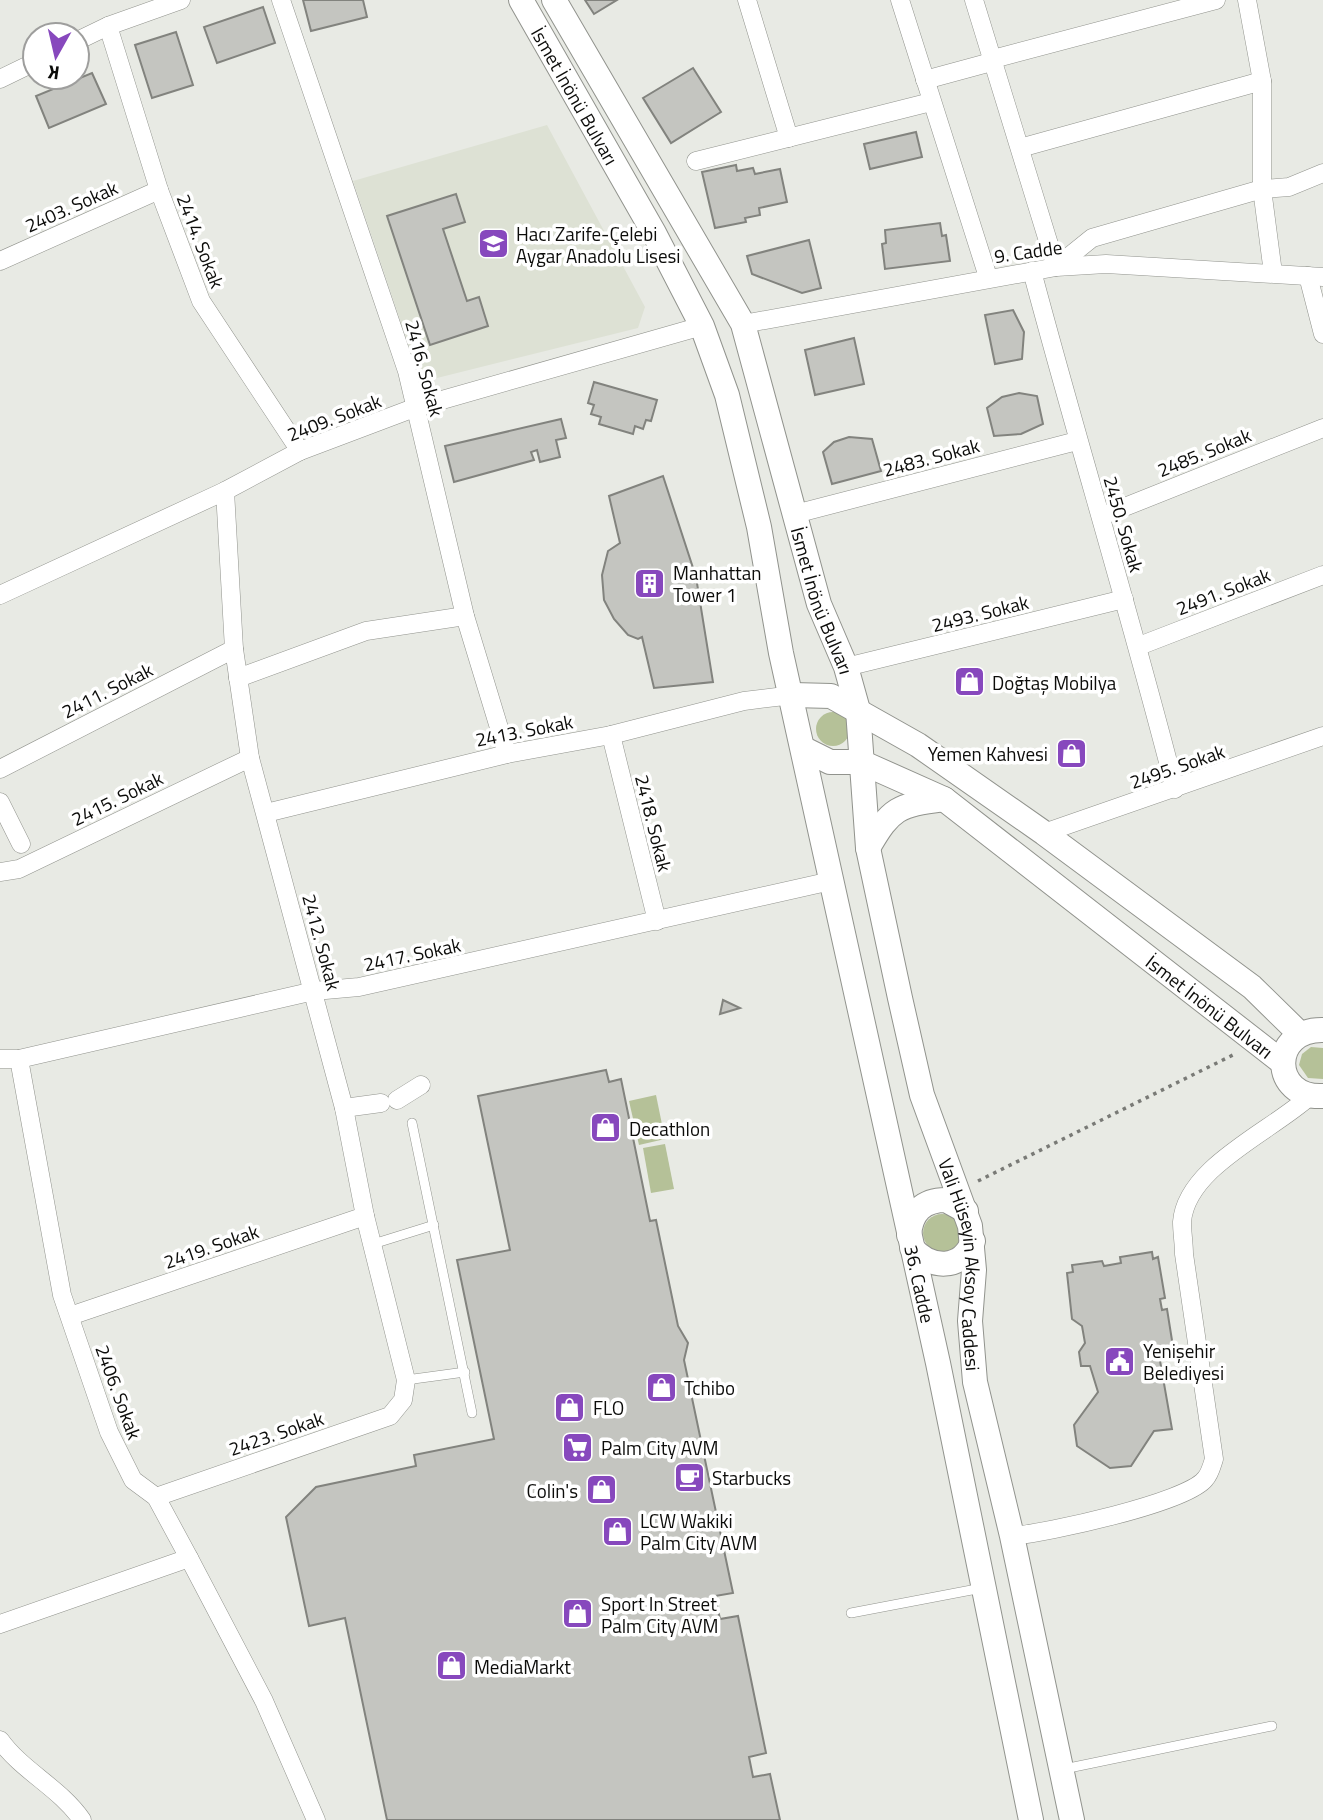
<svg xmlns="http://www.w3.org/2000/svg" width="1323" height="1820" font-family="'Titillium Web',sans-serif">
	<rect width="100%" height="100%" fill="#e8eae4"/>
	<!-- built -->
	<path fill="#dde1d4" d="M547,125l98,182 -7,21 -217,54 -68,-201z"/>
	<!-- green -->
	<g fill="#b5c198">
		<circle cx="833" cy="729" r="17"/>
		<path d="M1311,1047l12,1v31l-15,-1 -9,-13 3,-11z"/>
		<path d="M656,1095l9,44 -26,6 -10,-44z"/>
		<path d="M665,1144l9,45 -23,4 -8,-45z"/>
		<circle cx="942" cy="1233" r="19"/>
	</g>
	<!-- building -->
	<g fill="#c4c5c0" stroke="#82837e" stroke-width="2">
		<path d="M303,0h60l4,17 -56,14z"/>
		<path d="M585,0h32l-23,14z"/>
		<path d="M263,7l12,36 -58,20 -13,-36z"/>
		<path d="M176,32l17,53 -41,13 -17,-53z"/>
		<path d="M693,68l28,44 -50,31 -28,-45z"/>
		<path d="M92,73l14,31 -57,24 -13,-32z"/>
		<path d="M916,132l6,25 -52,12 -6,-25z"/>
		<path d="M736,165l1,6 16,-3 2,6 25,-5 7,33 -28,6 1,7 -15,3 1,4 -31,6 -13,-56z"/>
		<path d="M456,194l9,28 -22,7 24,72 12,-4 9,29 -58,19 -43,-129z"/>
		<path d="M940,223l2,13 4,-1 4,26 -65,8 -3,-25 4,-1 -1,-13z"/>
		<path d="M809,240l12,48 -19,5 -50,-19 -5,-18z"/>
		<path d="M1013,310l11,22 -2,27 -27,5 -10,-49z"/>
		<path d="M854,338l10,46 -49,11 -10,-45z"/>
		<path d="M594,382l63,18 -6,21 -5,-1 -3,9 -8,-3 -2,8 -34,-10 2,-7 -10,-3 3,-9 -6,-2z"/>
		<path d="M1019,393l18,3 6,28 -22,10 -27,2 -7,-28 15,-11z"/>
		<path d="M561,419l5,19 -10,2 4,17 -20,5 -3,-12 -6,2 3,8 -80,22 -9,-36z"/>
		<path d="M849,437l23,2 9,32 -49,13 -9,-32 11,-10z"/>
		<path d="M663,476l33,101 17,105 -59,6 -12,-51 -4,2 -10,-4 -14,-16 -10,-19 -2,-25 6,-24 12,-8 -11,-47z"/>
		<path d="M723,1000l17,8 -20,6z"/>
		<path d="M606,1070l3,12 12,-3 29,142 6,-1 22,106 10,17 -4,17 49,233 -18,3 5,23 18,-3 28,137 -17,4 4,20 17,-3 10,46h-393l-42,-202 -36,8 -23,-109 30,-30 100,-21 -2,-11 80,-16 -37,-179 53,-10 -32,-154z"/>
		<path d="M1152,1252l1,7 5,-2 7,41 -5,1 2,11 5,-1 7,44 -15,2 13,74 -18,2 -23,35 -21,2 -33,-22 -3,-21 24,-33 -8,-26h-9l-2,-14 6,-9 -3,-17 -10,-7 -5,-46 6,-1 -1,-7 30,-4 2,5 17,-3 -1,-6z"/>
	</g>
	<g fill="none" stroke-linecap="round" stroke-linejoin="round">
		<defs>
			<g id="lane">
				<path d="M412,1123l60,290"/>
				<path d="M373,1244l61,-19"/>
				<path d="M406,1380l59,-8"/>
				<path d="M851,1613l131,-25"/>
				<path d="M1064,1769l208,-43"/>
			</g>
			<g id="street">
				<path d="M281,0l126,371 58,245 42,138"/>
				<path d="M747,0l42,138"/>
				<path d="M900,0l88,277"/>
				<path d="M974,0l82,267 36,-29 170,-49 27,-2 34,-14"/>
				<path d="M1247,0l15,81v108l11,84"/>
				<path d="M108,26l51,164 42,111 99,150"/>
				<path d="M77,41l31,-15 73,-26"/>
				<path d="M0,79l35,-17"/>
				<path d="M925,80l59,-16 9,-5 223,-59"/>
				<path d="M1020,148l242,-67"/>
				<path d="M696,161l235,-59"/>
				<path d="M0,261l159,-71"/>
				<path d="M1032,271c46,173 99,345 143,518"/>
				<path d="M1308,276l15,58"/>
				<path d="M743,324l313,-57 50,-3 217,13"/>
				<path d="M795,514l282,-73"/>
				<path d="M1102,516l221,-88"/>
				<path d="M0,595l225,-104 75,-40 114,-43 288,-82"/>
				<path d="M1139,646l184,-71"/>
				<path d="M846,667l278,-68"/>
				<path d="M238,678l128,-47 99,-15"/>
				<path d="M611,735l46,186"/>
				<path d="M0,769l234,-120"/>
				<path d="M0,802l21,42"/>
				<path d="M266,813l241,-59 104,-19 133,-34 49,-6"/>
				<path d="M1044,833l279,-97"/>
				<path d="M0,872l19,-3 231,-111"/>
				<path d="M0,1059h19l295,-68 45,-4 472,-106"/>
				<path d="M19,1059l43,236 47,137 24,48 23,17 33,61 75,143 52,119"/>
				<path d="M397,1100l24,-15"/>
				<path d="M344,1108l37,-5"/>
				<path d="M70,1316l295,-100"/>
				<path d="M156,1497l234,-81 13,-16 3,-20 -41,-164 -21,-108 -94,-350 -16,-109 -9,-158"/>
				<path d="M1012,1536c34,-3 174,-33 193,-57 5,-5 7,-14 9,-20l-30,-205c0,-10 -2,-22 -2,-32 4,-55 90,-91 128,-126"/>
				<path d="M0,1624l189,-66"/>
				<path d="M0,1740c22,31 60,48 82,80"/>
			</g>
			<g id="secondary">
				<path id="s1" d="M521,0l133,233 48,93 25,69 32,132 22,126 157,710 93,457"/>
				<path id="s2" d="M554,0l189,324 76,280 27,63 12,43 10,138 32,150 22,97 48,131 4,44 -4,51 5,61 37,154 60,284"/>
				<path d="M793,695l38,1 87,49 126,88 208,154 48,47"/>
				<path id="s3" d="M804,749l26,13h31l83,37 338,263"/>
				<path d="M868,848c23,-40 30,-43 76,-49"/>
				<path d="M1323,1030c-54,-1 -52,69 0,66"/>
				<path d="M909,1235c2,-23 14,-35 37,-35l20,11"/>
				<path d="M912,1248c18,21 50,23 61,-7"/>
			</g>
		</defs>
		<!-- lane casing -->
		<use href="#lane" stroke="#91938d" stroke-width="10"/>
		<!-- street casing -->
		<use href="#street" stroke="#91938d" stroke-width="19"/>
		<!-- secondary casing -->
		<use href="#secondary" stroke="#91938d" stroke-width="26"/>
		<!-- path -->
		<path stroke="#797a76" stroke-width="3.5" stroke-dasharray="3.5 5" stroke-linecap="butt" d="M978,1181l259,-128"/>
		<!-- lane -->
		<use href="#lane" stroke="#fff" stroke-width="9"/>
		<!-- street -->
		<use href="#street" stroke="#fff" stroke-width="18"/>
		<!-- secondary -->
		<use href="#secondary" stroke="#fff" stroke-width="24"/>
	</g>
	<!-- icons -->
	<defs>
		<symbol id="school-square" viewBox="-11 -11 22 22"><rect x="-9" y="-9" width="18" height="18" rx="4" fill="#8748bd" stroke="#fff"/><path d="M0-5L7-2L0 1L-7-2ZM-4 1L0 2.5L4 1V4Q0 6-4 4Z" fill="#fff"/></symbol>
		<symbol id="building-square" viewBox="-11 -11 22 22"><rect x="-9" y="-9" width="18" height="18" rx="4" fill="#8748bd" stroke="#fff"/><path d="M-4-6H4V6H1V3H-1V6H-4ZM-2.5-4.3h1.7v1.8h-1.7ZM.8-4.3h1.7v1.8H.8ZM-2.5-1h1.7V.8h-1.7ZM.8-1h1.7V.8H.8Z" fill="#fff"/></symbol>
		<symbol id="shop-square" viewBox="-11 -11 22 22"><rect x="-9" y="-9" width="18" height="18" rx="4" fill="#8748bd" stroke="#fff"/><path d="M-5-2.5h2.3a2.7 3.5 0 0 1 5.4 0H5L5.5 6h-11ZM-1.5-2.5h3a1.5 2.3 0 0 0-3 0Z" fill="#fff"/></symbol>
		<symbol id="civic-square" viewBox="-11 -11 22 22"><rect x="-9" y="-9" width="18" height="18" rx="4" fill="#8748bd" stroke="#fff"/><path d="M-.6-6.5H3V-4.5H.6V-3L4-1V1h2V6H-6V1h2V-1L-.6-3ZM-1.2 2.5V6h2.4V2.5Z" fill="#fff"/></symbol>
		<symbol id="supermarket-square" viewBox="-11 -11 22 22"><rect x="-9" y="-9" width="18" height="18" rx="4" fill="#8748bd" stroke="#fff"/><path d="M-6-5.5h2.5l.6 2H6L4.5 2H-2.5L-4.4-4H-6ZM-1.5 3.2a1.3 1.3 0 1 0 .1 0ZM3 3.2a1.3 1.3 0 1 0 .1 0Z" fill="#fff"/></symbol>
		<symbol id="cafe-square" viewBox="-11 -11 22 22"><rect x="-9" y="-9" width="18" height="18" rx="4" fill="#8748bd" stroke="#fff"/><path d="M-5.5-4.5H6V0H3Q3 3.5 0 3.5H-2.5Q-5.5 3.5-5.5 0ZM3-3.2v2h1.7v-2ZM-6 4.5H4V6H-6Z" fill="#fff"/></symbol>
	</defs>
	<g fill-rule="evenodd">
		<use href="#school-square" x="476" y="226" width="35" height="35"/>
		<use href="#building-square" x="632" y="566" width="35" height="35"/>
		<use href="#shop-square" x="952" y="664" width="35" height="35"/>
		<use href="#shop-square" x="1054" y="736" width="35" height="35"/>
		<use href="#shop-square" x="588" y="1110" width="35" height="35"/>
		<use href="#civic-square" x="1102" y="1344" width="35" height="35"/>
		<use href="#shop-square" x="644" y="1370" width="35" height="35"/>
		<use href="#shop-square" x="552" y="1390" width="35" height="35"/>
		<use href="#supermarket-square" x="560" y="1430" width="35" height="35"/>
		<use href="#cafe-square" x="672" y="1460" width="35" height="35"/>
		<use href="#shop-square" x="584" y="1472" width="35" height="35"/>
		<use href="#shop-square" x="600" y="1514" width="35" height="35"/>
		<use href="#shop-square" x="560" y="1596" width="35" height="35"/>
		<use href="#shop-square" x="434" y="1648" width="35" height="35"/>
	</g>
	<g text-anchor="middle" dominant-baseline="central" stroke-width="7" stroke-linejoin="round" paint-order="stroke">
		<!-- street labels -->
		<g font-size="19" fill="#0c0c0a" stroke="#fff">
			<text stroke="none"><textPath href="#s1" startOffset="110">İsmet İnönü Bulvarı</textPath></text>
			<text transform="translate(71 206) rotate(-24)">2403. Sokak</text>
			<text transform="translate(201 241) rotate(69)">2414. Sokak</text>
			<text transform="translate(1028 251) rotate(-8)">9. Cadde</text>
			<text transform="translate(425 368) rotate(75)">2416. Sokak</text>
			<text transform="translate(334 417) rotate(-21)">2409. Sokak</text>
			<text transform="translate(1204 452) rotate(-22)">2485. Sokak</text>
			<text transform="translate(931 457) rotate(-15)">2483. Sokak</text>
			<text transform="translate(1124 524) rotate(74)">2450. Sokak</text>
			<text transform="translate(1223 591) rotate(-21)">2491. Sokak</text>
			<text stroke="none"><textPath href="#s2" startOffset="663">İsmet İnönü Bulvarı</textPath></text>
			<text transform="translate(980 613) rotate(-14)">2493. Sokak</text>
			<text transform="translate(107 690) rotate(-27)">2411. Sokak</text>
			<text transform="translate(524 730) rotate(-11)">2413. Sokak</text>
			<text transform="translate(1177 766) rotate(-19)">2495. Sokak</text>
			<text transform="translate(117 798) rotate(-26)">2415. Sokak</text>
			<text transform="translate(654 823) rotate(76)">2418. Sokak</text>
			<text transform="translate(322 942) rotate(75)">2412. Sokak</text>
			<text transform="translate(412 954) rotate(-12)">2417. Sokak</text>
			<text stroke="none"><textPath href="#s3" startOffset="488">İsmet İnönü Bulvarı</textPath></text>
			<text transform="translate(211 1246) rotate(-19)">2419. Sokak</text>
			<text stroke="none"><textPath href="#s2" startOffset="1346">Vali Hüseyin Aksoy Caddesi</textPath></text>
			<text stroke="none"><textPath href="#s1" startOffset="1356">36. Cadde</textPath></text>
			<text transform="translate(119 1392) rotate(70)">2406. Sokak</text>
			<text transform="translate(276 1433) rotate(-19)">2423. Sokak</text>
		</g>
		<!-- poi labels -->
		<g font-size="19" fill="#0c0c0a" stroke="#fff" text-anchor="start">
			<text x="516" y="233">Hacı Zarife-Çelebi<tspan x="516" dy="22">Aygar Anadolu Lisesi</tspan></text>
			<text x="673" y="572">Manhattan<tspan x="673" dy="22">Tower 1</tspan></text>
			<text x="992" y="682">Doğtaş Mobilya</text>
			<text x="1048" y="753" text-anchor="end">Yemen Kahvesi</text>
			<text x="629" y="1128">Decathlon</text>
			<text x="1143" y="1350">Yenişehir<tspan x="1143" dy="22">Belediyesi</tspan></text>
			<text x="684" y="1387">Tchibo</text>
			<text x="593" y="1407">FLO</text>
			<text x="601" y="1447">Palm City AVM</text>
			<text x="712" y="1477">Starbucks</text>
			<text x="578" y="1490" text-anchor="end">Colin's</text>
			<text x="640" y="1520">LCW Wakiki<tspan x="640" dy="22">Palm City AVM</tspan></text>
			<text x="601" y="1603">Sport In Street<tspan x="601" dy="22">Palm City AVM</tspan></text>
			<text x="474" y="1666">MediaMarkt</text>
		</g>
	</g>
	<!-- north arrow -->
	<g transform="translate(56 56) rotate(188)"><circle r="33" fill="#ffffff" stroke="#9e9e9d" stroke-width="2"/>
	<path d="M0-5L12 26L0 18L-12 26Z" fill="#8748bd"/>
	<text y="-10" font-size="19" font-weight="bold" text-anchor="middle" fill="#0c0c0a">K</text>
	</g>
</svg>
